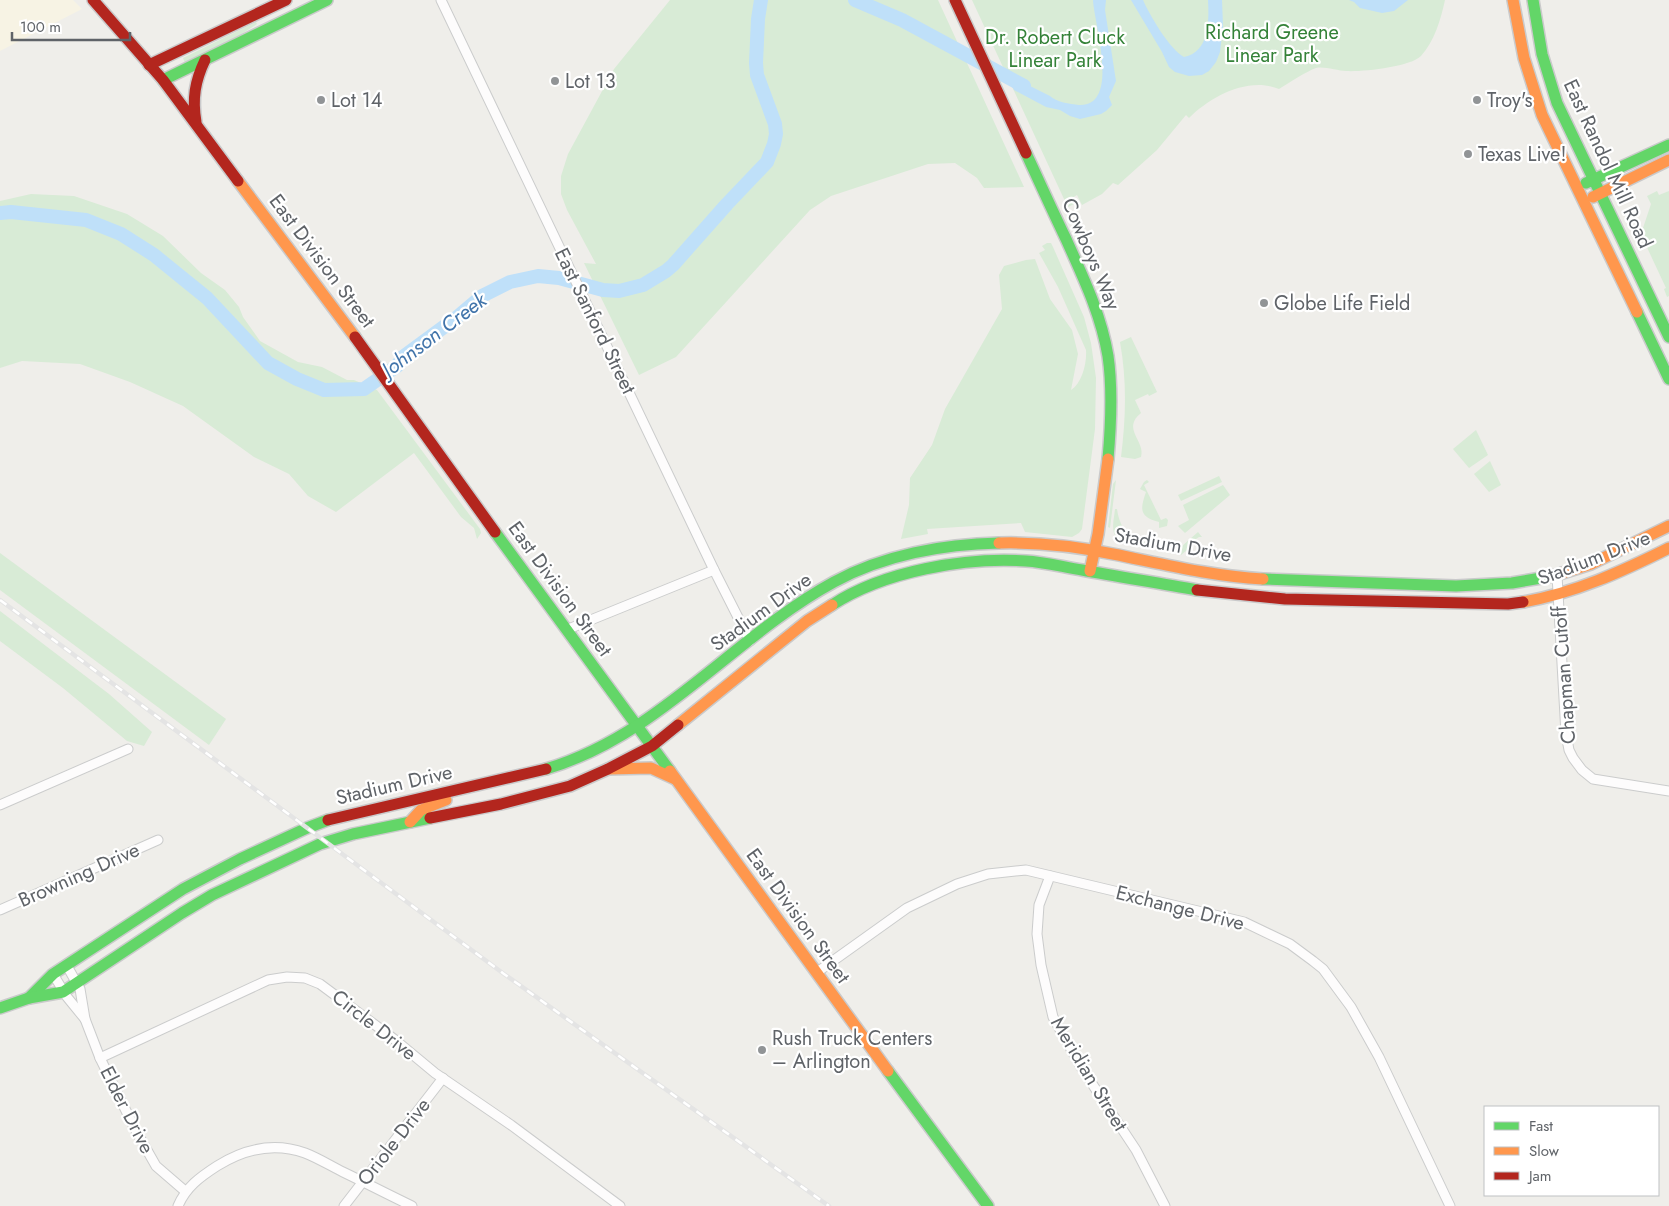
<svg xmlns="http://www.w3.org/2000/svg" width="1669" height="1206" font-family="Jost,sans-serif">
	<rect width="100%" height="100%" fill="#efeeea"/>
	<!-- commercial -->
	<path fill="#f7f3e4" d="M0,0h73l9,9 -82,42z"/>
	<!-- green -->
	<g fill="#d8ebd6">
		<path d="M670,0h268l86,187 -40,1 -7,-10 -22,-15 -27,1 -97,32 -21,14 -134,147 -37,18 -55,-112 12,1 -29,-54 -6,-16v-18l7,-22 46,-85z"/>
		<path d="M972,0h473c-4,19 -11,42 -24,56 -11,11 -59,16 -75,15 -8,0 -22,-5 -30,-3 -11,4 -27,15 -37,21 -31,-13 -69,8 -90,29l-3,-3 -29,35 -39,35 -5,-2 -11,11 -20,11 -5,-10 -5,3 2,6 -8,4 -2,-9z"/>
		<path d="M256,22l1,2 -23,15 -49,24 -2,-5z"/>
		<path d="M1657,191l2,4 10,-4v105l-2,1 -3,-8 2,-1 -22,-47 -4,1 -5,-10 8,-4 8,-24 -4,-8z"/>
		<path d="M31,194l43,2 53,18 36,22 38,37 24,17 14,17 4,10 17,24 38,21 24,5 25,13h7l23,10 103,139 1,4 -4,6 -3,-11 -13,-11 -47,-64 -78,59 -28,-16 -19,-22 -35,-17 -71,-51 -53,-24 -50,-18 -58,-3 -22,7v-167z"/>
		<path d="M1047,243h4l2,4 31,70 7,26 5,35 -1,51 -13,100 -3,4 -7,4 -47,-5 -4,-9 -94,6 1,5 -27,5 8,-34 1,-27 22,-33 13,-36 57,-100 -3,-34 5,-9 22,-6 9,-1 15,40 22,31 6,24 -7,36c11,-7 16,-27 15,-40l-28,-63 -19,-34 6,-3 -3,-4z"/>
		<path d="M1131,337l26,55 -8,4 -1,-2 -13,6 6,13c-20,16 5,28 0,44l-6,2 -14,-2c5,-39 6,-76 -1,-115z"/>
		<path d="M1476,430l12,25 -19,13 -16,-19z"/>
		<path d="M1490,461l11,24 -12,7 -15,-18z"/>
		<path d="M1219,476l3,6 -41,19 -3,-6z"/>
		<path d="M1116,480l-6,48 -2,-1 5,-43z"/>
		<path d="M1147,480l2,2 -5,3 17,35 5,-2 2,2 -1,6 -8,2v-6c-20,-5 -19,-13 -13,-30l-6,-3 4,-7z"/>
		<path d="M1223,485l7,10 -45,38 -7,-7 11,-6 -6,-15z"/>
		<path d="M1115,509h2c4,31 26,34 51,39l2,2 -1,2 -51,-12c-8,-9 -4,-20 -3,-31z"/>
		<path d="M1198,532l4,5h-3l-3,2 1,3 -16,13 -7,-2z"/>
		<path d="M0,553l226,166 -17,26 -209,-155z"/>
		<path d="M0,611l109,83 43,38 -8,14 -17,-5 -64,-53 -63,-47z"/>
	</g>
	<!-- water -->
	<g fill="#bfe0f9">
		<path d="M1093,0h13l-1,10 11,71 -7,16 3,8 -6,6 -5,3 -21,5 -10,-3 -10,-6 -14,-3 -32,-17 -8,-16 44,22c6,6 20,8 29,9 42,2 15,-82 14,-105z"/>
		<path d="M1131,0h12c6,14 27,50 41,57 26,-5 25,-37 24,-57h14l1,26 -3,26 -4,10 -7,9 -7,4 -13,1 -14,-4 -6,-5 -7,-15z"/>
		<path d="M1349,0h59l-14,11 -12,2 -22,-5 -6,-6z"/>
	</g>
	<g fill="none" stroke-linecap="round" stroke-linejoin="round">
		<!-- river -->
		<g stroke="#bfe0f9" stroke-width="14">
			<path d="M855,0l47,20 122,66"/>
			<path d="M0,213l11,-1 75,8 35,14 33,21 53,43 61,65 29,16 27,11 40,-1 33,-23 6,-9 53,-39 26,-22 28,-14 28,-6 21,2 44,12 16,1 24,-6 23,-14 7,-6 54,-61 40,-42 7,-18 2,-10 -1,-10 -18,-49 -1,-12 2,-44 3,-19"/>
		</g>
		<defs>
			<g id="street">
				<path d="M441,0l273,570 36,71"/>
				<path d="M1557,575l9,159 3,16 4,8 9,12 11,9 76,12"/>
				<path d="M566,630l148,-60"/>
				<path d="M0,805l128,-56"/>
				<path d="M1050,876l-11,29 -2,29 4,31 12,52 28,50 55,83 29,56"/>
				<path d="M0,910l158,-70"/>
				<path d="M67,966l13,23 5,30 15,39 35,71 21,37 29,25"/>
				<path d="M816,973l91,-65 50,-24 31,-10 38,-4 218,52 46,22 23,17 10,8 28,38 28,50 71,149"/>
				<path d="M53,974l14,23 18,22"/>
				<path d="M100,1058l168,-78 19,-3 18,1 15,6 74,55 41,34 76,52 109,81"/>
				<path d="M178,1206c8,-19 22,-29 39,-40 27,-17 57,-24 88,-13 13,5 26,13 38,19 23,11 46,23 69,34"/>
				<path d="M344,1206l99,-128"/>
			</g>
			<g id="fast">
				<path d="M1533,0l9,54 15,49 112,234"/>
				<path d="M163,80l164,-80"/>
				<path d="M1026,153c13,28 26,57 40,86 17,38 35,75 42,117 5,34 3,69 0,103"/>
				<path d="M1586,183l83,-38"/>
				<path d="M1637,312l32,67"/>
				<path d="M495,532l175,239"/>
				<path d="M1263,579l193,7 56,-3 41,-7"/>
				<path d="M832,605c52,-34 133,-48 194,-44 18,1 37,6 56,9 38,7 77,13 115,20"/>
				<path d="M546,769c114,-34 187,-132 288,-187 49,-27 110,-38 165,-39"/>
				<path d="M29,998l24,-24 130,-85 57,-30 67,-31 21,-8"/>
				<path d="M0,1008l29,-10 34,-6 119,-79 30,-18 108,-51 33,-10 77,-16"/>
				<path d="M888,1071l100,135"/>
			</g>
			<g id="slow">
				<path d="M1513,0l11,58 18,57 95,197"/>
				<path d="M238,181l117,156"/>
				<path d="M1593,197l76,-37"/>
				<path d="M999,543c38,-1 76,3 114,11 50,10 98,22 150,25"/>
				<path d="M1090,571l8,-37 10,-75"/>
				<path d="M1553,576l38,-12 78,-38"/>
				<path d="M1523,602c52,-9 100,-31 146,-54"/>
				<path d="M678,725l129,-104 25,-16"/>
				<path d="M608,769l43,-1 24,11"/>
				<path d="M670,771l218,300"/>
				<path d="M410,822l11,-12 25,-10"/>
			</g>
			<g id="jam">
				<path d="M93,0l70,80 75,101"/>
				<path d="M955,0l71,153"/>
				<path d="M149,65l137,-65"/>
				<path d="M196,122c-4,-23 -1,-41 9,-62"/>
				<path d="M355,337l140,195"/>
				<path d="M1197,590l88,9 223,5 15,-2"/>
				<path d="M430,818l71,-14 69,-18 38,-17 44,-23 26,-21"/>
				<path d="M328,820l218,-51"/>
			</g>
		</defs>
		<!-- street casing -->
		<use href="#street" stroke="#cbcccc" stroke-width="11"/>
		<!-- fast casing -->
		<use href="#fast" stroke="#cacacb" stroke-width="14"/>
		<!-- slow casing -->
		<use href="#slow" stroke="#cacacb" stroke-width="14"/>
		<!-- jam casing -->
		<use href="#jam" stroke="#cacacb" stroke-width="14"/>
		<!-- street -->
		<use href="#street" stroke="#fdfcfc" stroke-width="9"/>
		<!-- fast -->
		<use href="#fast" stroke="#63d668" stroke-width="11"/>
		<!-- slow -->
		<use href="#slow" stroke="#ff974d" stroke-width="11"/>
		<!-- jam -->
		<use href="#jam" stroke="#b3261e" stroke-width="11"/>
		<defs>
			<path id="rail" d="M0,600l504,374 325,232"/>
		</defs>
		<!-- rail casing -->
		<use href="#rail" stroke="#e4e4e4" stroke-width="4.5"/>
		<!-- rail -->
		<use href="#rail" stroke="#fff" stroke-width="2.5" stroke-dasharray="8" stroke-linecap="butt"/>
	</g>
	<!-- markers -->
	<g fill="#919496" stroke="#fff" stroke-width="2">
		<circle cx="555" cy="81" r="5"/>
		<circle cx="321" cy="100" r="5"/>
		<circle cx="1477" cy="100" r="5"/>
		<circle cx="1468" cy="154" r="5"/>
		<circle cx="1264" cy="303" r="5"/>
		<circle cx="762" cy="1050" r="5"/>
	</g>
	<g text-anchor="middle" dominant-baseline="central" stroke-width="4.5" stroke-linejoin="round" paint-order="stroke">
		<!-- park labels -->
		<g font-size="20" fill="#348238" stroke="#fff">
			<text x="1272" y="32">Richard Greene<tspan x="1272" dy="23">Linear Park</tspan></text>
			<text x="1055" y="37">Dr. Robert Cluck<tspan x="1055" dy="23">Linear Park</tspan></text>
		</g>
		<!-- poi labels -->
		<g font-size="20" fill="#5f6368" stroke="#fff" text-anchor="start">
			<text x="565" y="81">Lot 13</text>
			<text x="331" y="100">Lot 14</text>
			<text x="1487" y="100">Troy's</text>
			<text x="1478" y="154">Texas Live!</text>
			<text x="1274" y="303">Globe Life Field</text>
			<text x="772" y="1038">Rush Truck Centers<tspan x="772" dy="23">– Arlington</tspan></text>
		</g>
		<!-- street labels -->
		<g font-size="20" fill="#5f6368" stroke="#fff">
			<text transform="translate(1608 164) rotate(65)">East Randol Mill Road</text>
			<text transform="translate(1091 254) rotate(67)">Cowboys Way</text>
			<text transform="translate(322 261) rotate(53)">East Division Street</text>
			<text transform="translate(595 321) rotate(64)">East Sanford Street</text>
			<text transform="translate(1173 545) rotate(10)">Stadium Drive</text>
			<text transform="translate(1594 558) rotate(-21)">Stadium Drive</text>
			<text transform="translate(560 589) rotate(54)">East Division Street</text>
			<text transform="translate(761 612) rotate(-36)">Stadium Drive</text>
			<text transform="translate(1564 675) rotate(-94)">Chapman Cutoff</text>
			<text transform="translate(394 785) rotate(-13)">Stadium Drive</text>
			<text transform="translate(79 875) rotate(-24)">Browning Drive</text>
			<text transform="translate(1180 908) rotate(14)">Exchange Drive</text>
			<text transform="translate(798 916) rotate(54)">East Division Street</text>
			<text transform="translate(374 1025) rotate(38)">Circle Drive</text>
			<text transform="translate(1089 1074) rotate(59)">Meridian Street</text>
			<text transform="translate(127 1110) rotate(63)">Elder Drive</text>
			<text transform="translate(394 1142) rotate(-52)">Oriole Drive</text>
		</g>
		<!-- water labels -->
		<g font-size="21" font-style="italic" fill="#4174aa" stroke="#fff">
			<text transform="translate(434 335) rotate(-37)">Johnson Creek</text>
		</g>
	</g>
	<!-- legend -->
	<rect x="1484" y="1106" width="175" height="90" fill="#ffffff" stroke="#bfc1c3"/>
	<rect x="1494" y="1122" width="25" height="8" fill="#63d668" stroke="#bfc1c3"/>
	<text x="1529" y="1131" font-size="15" fill="#5f6368">Fast</text>
	<rect x="1494" y="1147" width="25" height="8" fill="#ff974d" stroke="#bfc1c3"/>
	<text x="1529" y="1156" font-size="15" fill="#5f6368">Slow</text>
	<rect x="1494" y="1172" width="25" height="8" fill="#b3261e" stroke="#bfc1c3"/>
	<text x="1529" y="1181" font-size="15" fill="#5f6368">Jam</text>
	<!-- scale -->
	<path d="M12 32v8h118v-8" fill="none" stroke="#5f6368" stroke-width="2.5"/>
	<text x="20" y="32" font-size="15" fill="#5f6368" stroke="#ffffff" stroke-width="4" paint-order="stroke">100 m</text>
</svg>
